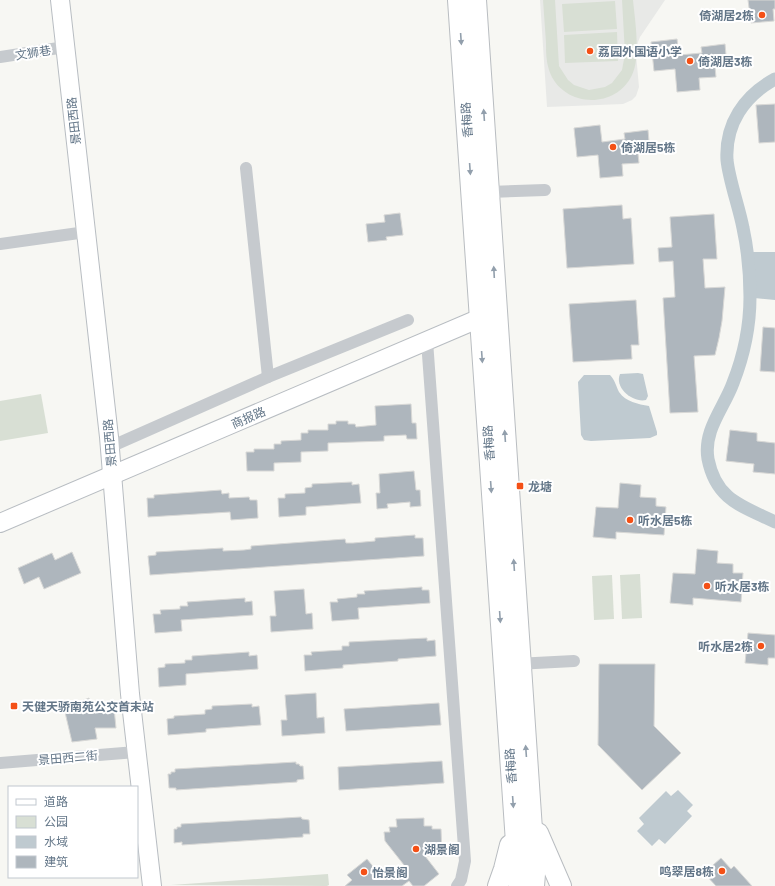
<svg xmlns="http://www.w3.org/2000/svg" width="775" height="886" font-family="Barlow,'Noto Sans SC',sans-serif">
	<rect width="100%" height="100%" fill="#f7f7f3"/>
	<!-- built -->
	<path fill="#e8e9e7" d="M540,0h125l-25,37 -2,5 -2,12 3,33 -3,9 -4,4 -9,4 -76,3z"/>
	<!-- green -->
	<g fill="#d8dfd4">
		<path d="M543,0h12l4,66 9,14 6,5 15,5 16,-3 7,-4 10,-13 3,-16 -3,-54h11c2,20 8,58 -1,75 -17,36 -71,32 -83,-5 -3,-9 -3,-18 -3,-27 -1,-15 -2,-29 -3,-43z"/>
		<path d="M615,1l2,28 -53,3 -2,-28z"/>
		<path d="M617,32l1,29 -53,2 -1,-28z"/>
		<path d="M41,394l7,39 -48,8v-40z"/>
		<path d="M640,574l2,44 -20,1 -2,-44z"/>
		<path d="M612,575l2,44 -20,1 -2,-44z"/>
		<path d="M328,874l1,11 -2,1 -156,-1z"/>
	</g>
	<!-- water -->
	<g fill="#bfcad0">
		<path d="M742,252h33v48l-30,-3z"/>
		<path d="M638,373l5,1 5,22 -2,4c-13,3 -32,-12 -26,-26z"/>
		<path d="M584,375h26c5,5 6,11 9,17 7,10 19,12 30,14l8,26v3l-7,3 -59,3 -7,-1 -3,-5 -3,-53z"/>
		<path d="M678,790l15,15 -6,6 5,5 -27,28 -6,-5 -7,7 -15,-15 7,-7 -5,-6 27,-27 5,5z"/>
	</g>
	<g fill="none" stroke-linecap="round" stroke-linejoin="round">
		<!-- canal -->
		<path stroke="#bfcad0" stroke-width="13" d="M775,79c-31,17 -50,45 -48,81 2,20 12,47 16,68 5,23 7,46 7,69 0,31 -6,58 -17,86 -9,25 -30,47 -25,76 8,41 34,47 67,63"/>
	</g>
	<!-- building -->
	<g fill="#aeb6bd" stroke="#d8d8d6">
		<path d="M748,0h27v9h-2l1,12 -23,2z"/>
		<path d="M677,39l2,16 23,-2 -1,-6 24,-3 2,22 -12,1 1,10 -17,1 1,12 -23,2 -2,-23 -21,2 -3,-29z"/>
		<path d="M775,104v38l-16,1 -3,-38z"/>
		<path d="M600,125l2,17 23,-3 -1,-6 24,-3 2,23 -12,1 1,9 -17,1 1,12 -23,2 -2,-23 -21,2 -3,-29z"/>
		<path d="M622,205l1,14 8,-1 3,46 -67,4 -4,-59z"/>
		<path d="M400,213l3,22 -17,2 1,3 -19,2 -2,-18 19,-2 -1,-7z"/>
		<path d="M714,214l3,45h-14l2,29 20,-1 -3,34 -3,17 -4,17 -21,1 4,56 -28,1 -7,-115 12,-1 -2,-36 -14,1 -1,-14 14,-1 -2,-30z"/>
		<path d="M636,300l3,45h-8l1,14 -59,3 -4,-58z"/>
		<path d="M763,327l12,1v44l-15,-1z"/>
		<path d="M411,404l1,19h4l1,16h-10l-1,-4 -22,1v5l-56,2v8l-27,1v10l-27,1v8h-27l-1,-19h8v-3h20v-5h7v-3l20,-1v-7h7v-3h20v-6h8v-3h12v3h7l1,3 20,-2 -1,-19z"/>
		<path d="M730,430l27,3v8l18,2v31l-22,-2 1,-8 -28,-3z"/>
		<path d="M414,471l2,19h4l1,16 -11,1v-5l-23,2 1,4 -11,1 -1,-16h4l-1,-19z"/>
		<path d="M352,482v3l7,-1 2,19 -55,4v8l-27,2 -1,-19h7v-4l20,-1v-5l7,-1v-3z"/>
		<path d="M620,483l21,2 -1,12 16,1v8l10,1 -2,28 -48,-3v7l-23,-2 3,-30 22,1z"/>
		<path d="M221,490l1,4 7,-1v5l20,-1 1,3h7l1,18 -27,2 -1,-8 -82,5 -1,-19h7v-3z"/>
		<path d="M415,535v3h8l1,18 -274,19 -2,-19 8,-1v-3l67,-4v3l21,-1 7,-1v-3l94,-7 1,4h7l22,-2v-3z"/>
		<path d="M697,549l21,2 -1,12 16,1v9h10l-2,29 -48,-4v7l-23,-2 3,-30 22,1z"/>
		<path d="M72,552l9,21 -37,16 -5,-12 -15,7 -6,-16 34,-15 3,7z"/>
		<path d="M422,587v3h7l1,13 -72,5 1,11 -27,2 -2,-19h8l-1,-3 20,-2v-3h8l-1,-3z"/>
		<path d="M304,589l2,25 6,-1 1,16 -42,3 -1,-16h6l-2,-25z"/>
		<path d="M245,598v4l7,-1 1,14 -72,5 1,11 -27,2 -2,-19h8l-1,-4 20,-1v-3h8l-1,-4z"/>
		<path d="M748,633l27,2v23h-7v7l-23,-2z"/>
		<path d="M427,638v3l8,-1 1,16 -38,3v2l-55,4v3l-38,3 -1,-16h8l-1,-3 31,-2v-4h7v-4z"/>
		<path d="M249,652v4l8,-1 1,14 -72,5v11l-27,2 -1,-19 7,-1v-3l20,-1v-3h7v-4z"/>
		<path d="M599,664h56l-1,62 27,27 -39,37 -44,-45z"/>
		<path d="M316,693l1,25 7,-1 1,16 -43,3 -1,-16h6l-2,-25z"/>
		<path d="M89,698l2,11 23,-1 2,20h-21l2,11 -25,3 -8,-34z"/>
		<path d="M439,703l2,22 -95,6 -2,-22z"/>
		<path d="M252,704v3l7,-1 2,19 -55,4v3l-38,3 -1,-16 7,-1v-2l31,-2v-4l7,-1v-3z"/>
		<path d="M442,761l2,22 -105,7 -1,-23z"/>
		<path d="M296,762v2h3l1,2h3l1,13 -7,1v2l-121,8v-2h-7l-1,-14h3v-2h4v-3z"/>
		<path d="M301,817l1,2 7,1 1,14h-7v3l-121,8v-3l-8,1v-14h3v-2h4v-3z"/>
		<path d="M424,818v8h8v3h9l1,26 -17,1 14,18 -15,12h-11l-4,-5 -7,5h-57l7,-6 -5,-5 20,-16 17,21 20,-15 -19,-24 -1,-9h6l-1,-5h8l-1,-8z"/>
		<path d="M721,858l10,11 3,-3 18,20h-36l-12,-13z"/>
	</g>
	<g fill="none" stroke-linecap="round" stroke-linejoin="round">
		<defs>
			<g id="secondary">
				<path d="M60,0l49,437 21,257 22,192"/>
				<path d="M0,523l492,-210"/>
			</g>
			<g id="primary">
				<path d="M458,0l61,886"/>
				<path d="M476,0l59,874 -1,12"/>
				<path d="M538,833l23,53"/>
				<path d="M498,886l6,-17 6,-24"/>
			</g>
		</defs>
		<!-- secondary casing -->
		<use href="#secondary" stroke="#b8bdc2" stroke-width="20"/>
		<!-- primary casing -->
		<use href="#primary" stroke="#b9bdc1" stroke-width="22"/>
		<!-- street -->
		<g stroke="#c6cace" stroke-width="12">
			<path d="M0,57l65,-10"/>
			<path d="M246,168l22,209"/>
			<path d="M489,192l56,-2"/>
			<path d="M0,244l86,-12"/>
			<path d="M427,341l38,520 -4,19 -4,6"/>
			<path d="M110,447l158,-70 140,-57"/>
			<path d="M516,664l58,-3"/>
			<path d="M0,763l136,-11"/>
		</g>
		<!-- secondary -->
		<use href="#secondary" stroke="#fff" stroke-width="18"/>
		<!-- primary -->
		<use href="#primary" stroke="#fff" stroke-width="20"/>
	</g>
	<!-- one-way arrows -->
	<defs><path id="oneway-solid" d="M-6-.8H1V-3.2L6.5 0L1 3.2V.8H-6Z"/></defs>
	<g fill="#929fac">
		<use href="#oneway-solid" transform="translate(461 39) rotate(86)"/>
		<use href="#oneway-solid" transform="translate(484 115) rotate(-94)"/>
		<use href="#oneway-solid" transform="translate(470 169) rotate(86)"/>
		<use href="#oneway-solid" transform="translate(494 272) rotate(-93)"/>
		<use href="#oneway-solid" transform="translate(482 357) rotate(86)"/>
		<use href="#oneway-solid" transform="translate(505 436) rotate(-94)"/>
		<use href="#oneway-solid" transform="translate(491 487) rotate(86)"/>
		<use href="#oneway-solid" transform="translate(514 565) rotate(-94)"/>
		<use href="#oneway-solid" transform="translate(500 617) rotate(86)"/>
		<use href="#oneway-solid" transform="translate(526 751) rotate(-94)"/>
		<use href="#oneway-solid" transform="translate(513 802) rotate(86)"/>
	</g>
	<!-- markers -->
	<g fill="#f45016" stroke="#fff" stroke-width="1.5">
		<circle cx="762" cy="15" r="4"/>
		<circle cx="590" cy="51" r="4"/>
		<circle cx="690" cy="61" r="4"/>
		<circle cx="613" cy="147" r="4"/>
		<rect x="516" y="482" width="8" height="8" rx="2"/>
		<circle cx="630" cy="520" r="4"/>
		<circle cx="707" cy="586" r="4"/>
		<circle cx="761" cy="646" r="4"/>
		<rect x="10" y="702" width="8" height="8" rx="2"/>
		<circle cx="416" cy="849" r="4"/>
		<circle cx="722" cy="871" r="4"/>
		<circle cx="364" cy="872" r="4"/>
	</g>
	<g text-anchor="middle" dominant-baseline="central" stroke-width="4" stroke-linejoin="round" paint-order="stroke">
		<!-- poi labels -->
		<g font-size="12" font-weight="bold" fill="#637688" stroke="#fff" text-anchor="start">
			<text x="754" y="15" text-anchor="end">倚湖居2栋</text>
			<text x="598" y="51">荔园外国语小学</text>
			<text x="698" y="61">倚湖居3栋</text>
			<text x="621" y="147">倚湖居5栋</text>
			<text x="528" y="486">龙塘</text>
			<text x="638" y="520">听水居5栋</text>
			<text x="715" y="586">听水居3栋</text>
			<text x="753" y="646" text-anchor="end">听水居2栋</text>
			<text x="22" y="706">天健天骄南苑公交首末站</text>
			<text x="424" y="849">湖景阁</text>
			<text x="714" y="871" text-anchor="end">鸣翠居8栋</text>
			<text x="372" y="872">怡景阁</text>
		</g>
		<!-- street labels -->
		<g font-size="12" fill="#637688" stroke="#fff">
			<text transform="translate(33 52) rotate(-9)">文狮巷</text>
			<text transform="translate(466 120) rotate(-94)">香梅路</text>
			<text transform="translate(73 121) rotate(-96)">景田西路</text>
			<text transform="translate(248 417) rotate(-23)">商报路</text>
			<text transform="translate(109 443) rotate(-95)">景田西路</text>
			<text transform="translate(488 443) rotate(-94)">香梅路</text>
			<text transform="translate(68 757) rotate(-5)">景田西二街</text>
			<text transform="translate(510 766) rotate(-94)">香梅路</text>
		</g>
	</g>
	<!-- legend -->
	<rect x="8" y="786" width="130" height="92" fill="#ffffff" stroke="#c1c8cf"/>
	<rect x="16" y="799" width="20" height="6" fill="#ffffff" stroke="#c1c8cf"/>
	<text x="44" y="806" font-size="12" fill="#637688">道路</text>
	<rect x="16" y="816" width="20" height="12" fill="#d8dfd4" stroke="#c1c8cf"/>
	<text x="44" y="826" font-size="12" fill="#637688">公园</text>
	<rect x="16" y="836" width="20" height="12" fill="#bfcad0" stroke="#c1c8cf"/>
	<text x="44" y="846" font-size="12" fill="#637688">水域</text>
	<rect x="16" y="856" width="20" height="12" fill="#aeb6bd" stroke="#c1c8cf"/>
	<text x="44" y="866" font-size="12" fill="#637688">建筑</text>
</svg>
